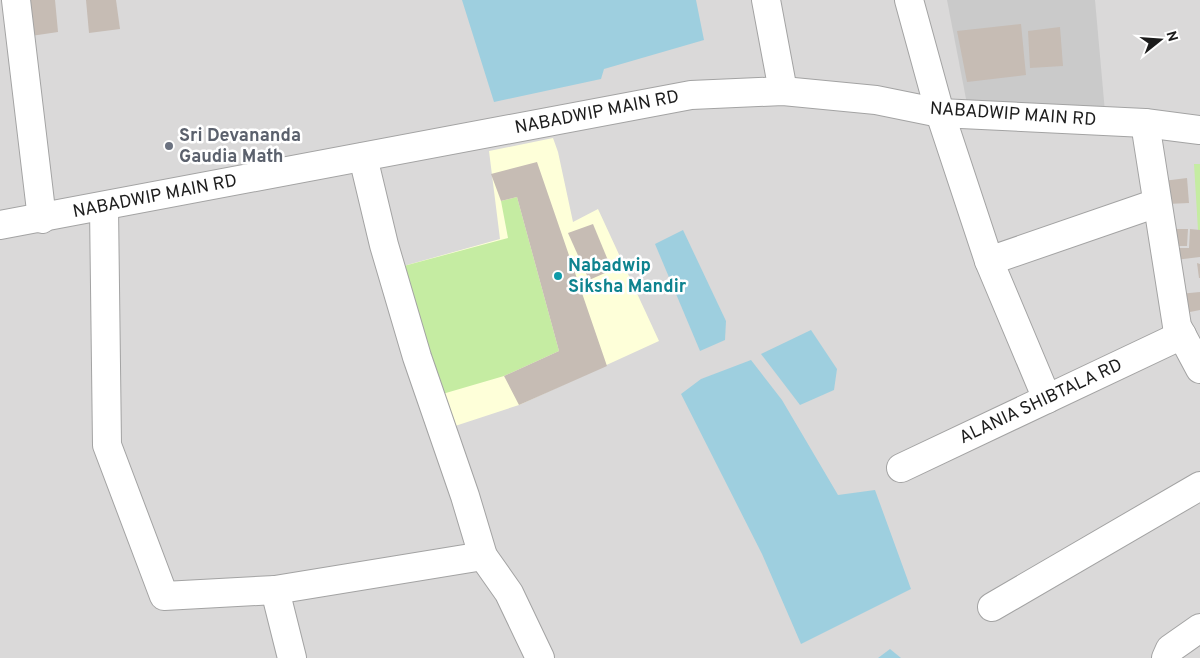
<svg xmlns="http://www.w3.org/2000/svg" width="1200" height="658" font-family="Overpass,sans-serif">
	<rect width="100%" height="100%" fill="#eeeae1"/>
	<!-- residential -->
	<rect fill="#dad9d9" x="0" y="0" width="1200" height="658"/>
	<!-- education -->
	<path fill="#feffd9" d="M553,138l5,14 15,70 25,-13 61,132 -140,64 -70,23 -49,-161 100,-28 -11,-88z"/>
	<!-- religious -->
	<path fill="#cacaca" d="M947,0h148l10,112 -138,-8z"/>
	<!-- grass -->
	<g fill="#c5eca2">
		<path d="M1194,164h6v66h-2z"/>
		<path d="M517,197l42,154 -55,25 -65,19 -39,-128 108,-29 -7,-37z"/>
	</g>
	<!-- water -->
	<g fill="#9ecfdf">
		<path d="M462,0h234l8,40 -100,29 -3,10 -107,23z"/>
		<path d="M683,230l43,91 -1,19 -25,11 -45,-107z"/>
		<path d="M811,330l26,39 -3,21 -34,15 -39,-51z"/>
		<path d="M751,360l31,40 56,95 37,-5 36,99 -110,55 -39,-90 -81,-160 20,-15z"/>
		<path d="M890,649l11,9h-23z"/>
	</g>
	<!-- building -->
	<g fill="#c6bcb4">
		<path d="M26,0h29l3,32 -27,4z"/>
		<path d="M86,0h30l4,29 -31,4z"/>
		<path d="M1021,24l5,51 -59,7 -10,-51z"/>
		<path d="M1060,27l3,39 -33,2 -2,-37z"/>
		<path d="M537,162l70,204 -88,39 -15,-29 55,-25 -42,-154 -16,4 -10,-27z"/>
		<path d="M1187,178l2,25 -22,1 -4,-23z"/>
		<path d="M593,224l19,46 -23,10 -21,-47z"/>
		<path d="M1176,229h12l-1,17h-12z"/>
		<path d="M1190,229l10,1v27l-25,3v-12h14z"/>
		<path d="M1197,263l3,1v14h-1z"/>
		<path d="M1200,292v18l-20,4 -1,-20z"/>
	</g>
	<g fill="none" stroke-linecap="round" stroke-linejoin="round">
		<defs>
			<g id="minor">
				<path d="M16,0l26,219"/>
				<path d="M766,0l17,91"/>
				<path d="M909,0l31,113 49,148 58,138"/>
				<path d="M1145,123l32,203 23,43"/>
				<path d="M363,157l21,88 33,112 48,139 18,60 26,37 31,65"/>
				<path d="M104,207l3,238 57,151 111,-6 208,-34"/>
				<path d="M0,225l691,-130 92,-4 93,9 64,13 205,10 55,7"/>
				<path d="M989,261l168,-58"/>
				<path d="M901,468l281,-133"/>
				<path d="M275,590l17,68"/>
				<path d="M992,607l208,-121"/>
				<path d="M1166,658l4,-9 30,-21"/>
			</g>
		</defs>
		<!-- minor casing -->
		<use href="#minor" stroke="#a3a3a3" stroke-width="30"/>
		<!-- minor -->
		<use href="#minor" stroke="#fff" stroke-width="28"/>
	</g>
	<!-- markers -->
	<circle fill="#6b7280" stroke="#fff" stroke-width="2" cx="169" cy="146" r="5"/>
	<circle fill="#0f9aa8" stroke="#fff" stroke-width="2" cx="558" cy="276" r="5"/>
	<g text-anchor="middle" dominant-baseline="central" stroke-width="5" stroke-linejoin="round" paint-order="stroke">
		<!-- street labels -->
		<g font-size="18" fill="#1c1c1c" stroke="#fff">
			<text transform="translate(597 113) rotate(-11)">NABADWIP MAIN RD</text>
			<text transform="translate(1013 115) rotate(4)">NABADWIP MAIN RD</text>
			<text transform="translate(155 197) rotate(-11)">NABADWIP MAIN RD</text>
			<text transform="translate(1041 402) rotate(-25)">ALANIA SHIBTALA RD</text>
		</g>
		<!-- worship labels -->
		<g font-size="18" font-weight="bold" fill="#5b616d" stroke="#fff" text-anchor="start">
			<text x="179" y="136">Sri Devananda<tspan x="179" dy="21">Gaudia Math</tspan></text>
		</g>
		<!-- culture labels -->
		<g font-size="18" font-weight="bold" fill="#0d838f" stroke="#fff" text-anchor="start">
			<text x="568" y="266">Nabadwip<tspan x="568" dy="21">Siksha Mandir</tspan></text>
		</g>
	</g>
	<!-- north arrow -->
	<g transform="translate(1160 40) rotate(73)" stroke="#ffffff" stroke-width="4" paint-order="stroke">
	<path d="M0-4L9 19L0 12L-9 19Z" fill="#1c1c1c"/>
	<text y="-8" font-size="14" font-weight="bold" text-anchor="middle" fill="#1c1c1c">N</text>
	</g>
</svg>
